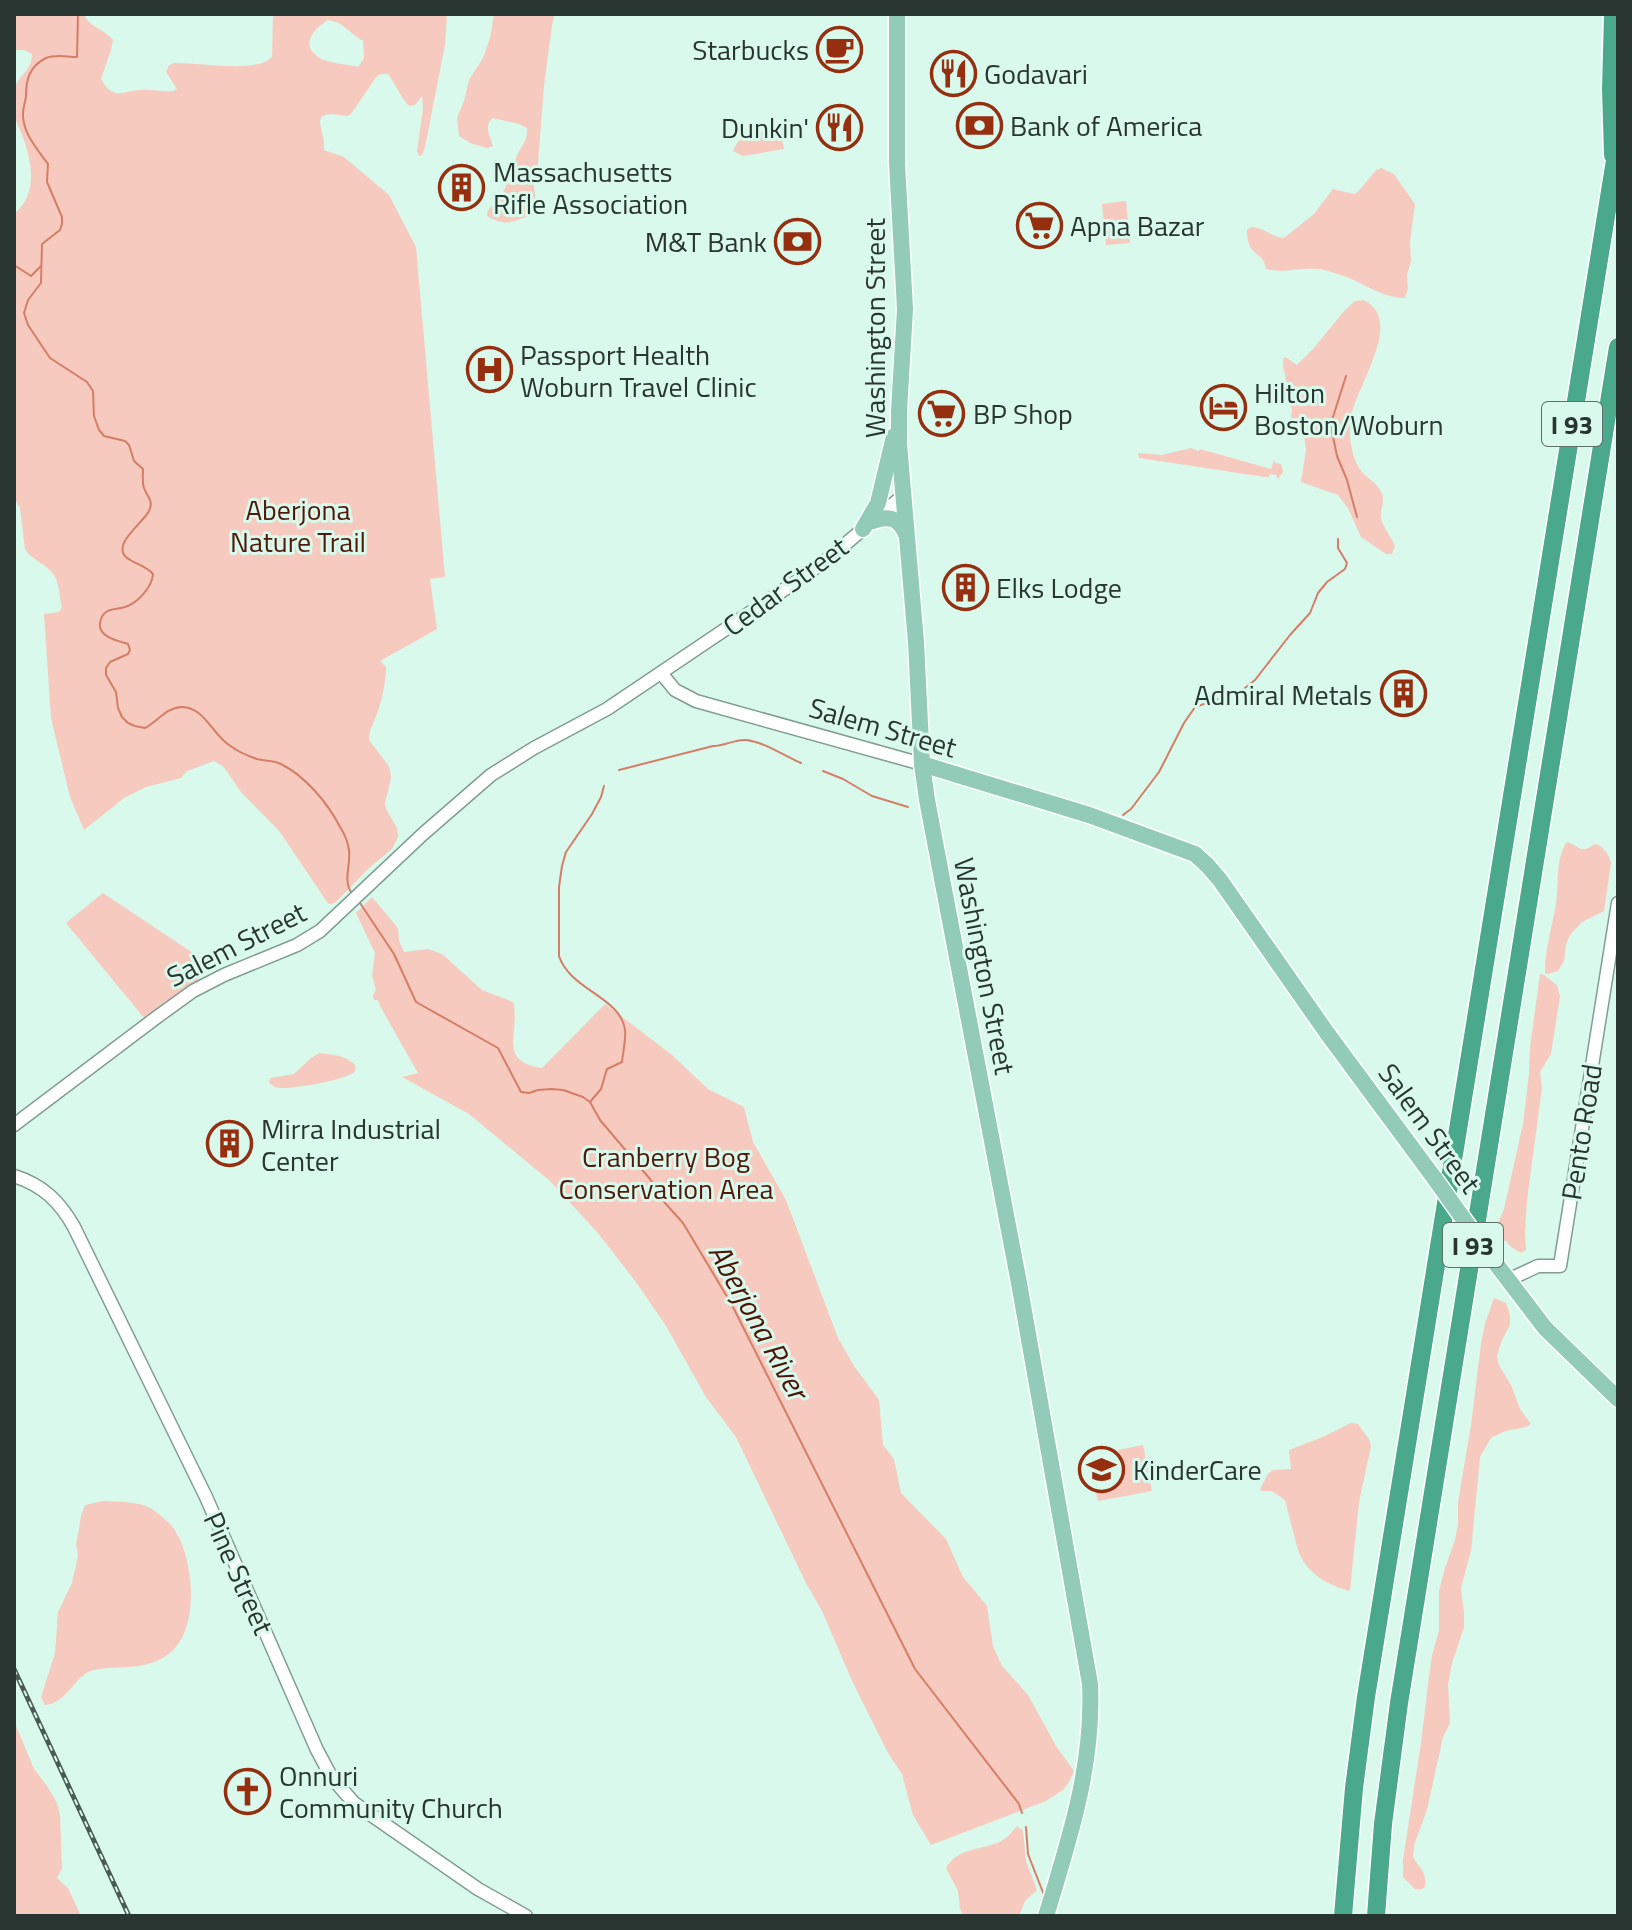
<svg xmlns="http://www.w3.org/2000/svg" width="1632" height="1930" font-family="'Titillium Web',sans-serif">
	<rect width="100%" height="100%" fill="#d9f9ec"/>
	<!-- green -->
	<g fill="#f6cabe" fill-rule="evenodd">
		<path d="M14,14h70c5,13 20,15 29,26l-2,10 -10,29c12,22 22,12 39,11 11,-1 22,2 33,1l4,-2 -11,-17 3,-7 5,-2c23,-1 83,11 98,-6l1,-43h174l-2,31 -20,102 -3,8 -3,1 -2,-4 6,-43 -1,-13 -7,9 -6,1c-9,-9 -13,-22 -21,-32h-7l-4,2 -26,38 -4,2c-43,-8 -21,12 -23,34l20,7 45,38 27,52 29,330 -15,2 7,50 -57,32 6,6c0,15 -4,32 -9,47 -4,10 -8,16 -8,26l19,25 2,5 1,8 -6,25 1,6 11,19 1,9 -6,12 -24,20 -33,34 -6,1 -2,-2 -47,-70 -39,-40 -18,-26 -9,-5 -27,10 -6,7 -35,9 -22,11 -40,32 -14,-33 -19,-79 -7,-104 15,-2 3,-5c-3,-10 -2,-23 -8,-32 -7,-11 -22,-14 -29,-26l-5,-41 -6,-10v-284c22,-18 19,-46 11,-71 -3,-10 -9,-20 -11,-30 -1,-6 0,-14 0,-20 1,-17 18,-20 18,-39l-8,-4h-10zM328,20l11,3 22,17h2l1,18 -6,9c-11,-3 -24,-3 -34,-7 -25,-11 -14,-29 4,-40z"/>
		<path d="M494,14h61l-3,11 -8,61 -6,77 -5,17 3,20 -2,14c-21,7 -26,14 -47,2 1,-10 8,-12 14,-20 7,-12 10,-25 15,-38 4,-11 12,-16 11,-30l-8,-4 -26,-6c-10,8 -3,18 0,28l-6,2 -17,-5 -11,-7 -2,-18 7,-17 5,-21 14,-22 7,-20z"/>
		<path d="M764,131h16l4,18 -41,7 -10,-5c7,-16 14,-17 31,-20z"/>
		<path d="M1381,168l13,6 21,30 -5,38 1,19 -4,14 1,13 -3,10c-26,0 -45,-19 -71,-25 -5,-2 -12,-4 -18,-4 -19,-2 -29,5 -50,0 -3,-20 -19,-10 -19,-39l4,-3c13,0 20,10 33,11l30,-24 19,-25 21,5 4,-2 18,-22z"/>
		<path d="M1126,201l4,42 -24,2 -4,-41z"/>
		<path d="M1363,300c43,19 -7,86 -12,117 -3,18 0,39 10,54 7,8 17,12 21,23 3,9 -2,15 -1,24 2,10 10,18 14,28l-3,8h-6l-25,-17 -13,-29 -10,-13 -37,-13 5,-32 -2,-14 -14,-9 2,-17 -9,-45v-6l2,-2 12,8 16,-16 32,-39 10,-9z"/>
		<path d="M1191,448l8,3 1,-2 71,20 3,-9 2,3 5,1 2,8 -5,7 -2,-4 -6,-1 -1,3h-4l-126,-19 -1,-4v-1l24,2z"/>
		<path d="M1567,842c14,5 13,12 28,2 8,2 14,10 16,19l-7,48 -22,11 -12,13 -4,9 -2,17 -6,10 -11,3 -2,-1c0,-24 7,-46 11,-69 3,-19 -1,-46 11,-62z"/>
		<path d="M103,893l108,72 -17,19 -49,35 -79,-96z"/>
		<path d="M372,897l26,31 1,13 5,11 24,-3 14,5 40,36 31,12c8,31 -17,59 29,66l63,-64 67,51 36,34 36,18 9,35 33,58 52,138 16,28 25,34 4,45 11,14 7,34 45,46 17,38 24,29 6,40 9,20 26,29 28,51 18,25 -5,11 -6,8 -17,11 -115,44 -18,-30 -11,-41 -14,-21 -35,-70 -31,-72 -16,-28 -70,-146 -30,-40 -40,-71 -30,-44 -39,-50 -47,-51 -81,-67 -67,-37 16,-4 -38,-67 -2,-6h-4l-1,-5 3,-5 -4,-14 3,-23 -19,-40z"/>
		<path d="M1540,974l4,1 13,10 3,11 -9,58 -11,18 2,16 -15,112 -2,33 1,17 -5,3 -10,-6 -5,-6 -9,-1 -2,-3 -1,-4 10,-24 19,-85 6,-50 1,-27z"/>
		<path d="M319,1053c14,2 25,1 36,12 0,2 1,4 0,6 -6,9 -64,18 -75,17 -7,-1 -5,-1 -11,-5l1,-5 24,-4 17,-16z"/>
		<path d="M1494,1298l12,5 4,11v11l-8,15 -5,16 2,9 13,22 8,22 11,15 -5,3 -21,4 -14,7 -11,19 -9,94 -10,37 3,24v15l-12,36 -4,21 2,39 -7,14 -16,73 -13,35 -1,12c6,12 14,13 12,30l-3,2h-7l-12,-12v-17l18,-117 7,-58 4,-30 7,-24v-40l6,-23 10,-28 3,-16v-22l13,-77 10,-81 4,-20z"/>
		<path d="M1351,1423l7,1 12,17 1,5 -12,56 -9,89c-23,-6 -44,-18 -52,-41l-13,-50 -13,-9h-10l-2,-2 8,-15 5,-4 18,-1 -2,-19 36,-14z"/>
		<path d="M1143,1445l9,46 -54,10 -3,-14 29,-6 -6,-31z"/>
		<path d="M103,1501c15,1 36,0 49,8 6,5 14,10 19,16 23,28 30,101 0,127 -18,16 -42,15 -65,16 -6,1 -12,1 -18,4 -15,9 -24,32 -43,33l-4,-8 14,-44 3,-41 14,-29 6,-27 -2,-12 3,-15 2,-13 4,-11z"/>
		<path d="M14,1721l20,48 13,17 10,17 3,12 2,53 -5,10 11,10 13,28h-67z"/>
		<path d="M1017,1826l6,5 3,30 11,29 -12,11 -6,15h-56l-3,-8 -2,-17 -12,-23c12,-22 38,-17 57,-28 6,-4 10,-9 14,-14z"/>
	</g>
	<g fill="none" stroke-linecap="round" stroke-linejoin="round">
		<!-- stream -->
		<g stroke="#d57e67" stroke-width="2">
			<path d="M78,14l-1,43c-10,0 -21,-3 -31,1 -16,8 -20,21 -20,37 0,6 -3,12 -3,18 -1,19 14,36 25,51l-1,18 15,35v7l-2,6 -18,14 -1,39 -13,17 -4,13 4,12 22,33 37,24 6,9 1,25 5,14 5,6 21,5 4,4 5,16 9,8c0,5 -1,13 1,19 3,9 10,12 5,23 -6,12 -37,33 -23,46 8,7 19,8 27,17 -1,13 -15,29 -28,33 -6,2 -13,1 -19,5 -3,2 -5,6 -6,11 -2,14 18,18 28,21l2,6 -2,4 -18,8 -4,6v7l10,17 2,16 4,9 6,6 7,3 10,2c13,-7 22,-21 37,-21 22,0 31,28 47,38 8,6 19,11 28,14 8,2 16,1 24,5 24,12 47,39 59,63 4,6 8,16 9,23 2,14 -6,30 2,42"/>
			<path d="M14,265l17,11 10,-10"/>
			<path d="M1346,376l-13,41 -1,15 5,24 10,24 10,37"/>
			<path d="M619,770l94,-24c12,0 22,-7 33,-6 19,2 38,16 55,23"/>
			<path d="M823,771l20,8 29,17 36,11"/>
			<path d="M1123,815l8,-6 28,-37 25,-49 11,-16 45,-15 15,-12 35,-45 20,-22 8,-20 9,-11 18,-13 2,-6 -9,-15v-9"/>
			<path d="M358,900l36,54 22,48 82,46 23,44 8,1 9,-3 13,-1 12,1 20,7 7,5 10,18 50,59 15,24 18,20 49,82 183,364 104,135 3,9"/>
			<path d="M590,1102l11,-13 6,-20 15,-7c1,-10 4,-22 3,-32 -4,-33 -55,-40 -66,-74v-69l3,-21 4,-14 26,-38 9,-17 3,-11"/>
			<path d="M1026,1827l2,27 16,41"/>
		</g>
		<defs>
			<g id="minor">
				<path d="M661,673l14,17 21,11 226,63"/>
				<path d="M14,1125l143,-108 36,-26 31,-16 73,-30 23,-14 103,-97 68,-59 43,-27 73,-39 190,-128 28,-20 79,-66"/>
				<path d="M14,1176c29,9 46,26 60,51l132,270 111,253 15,28 22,25 124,86 48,27"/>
				<path d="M1508,1280l30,-14h22l58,-363"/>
			</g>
			<g id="major">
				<path d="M897,14v149l8,146 -6,102v33l17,198 6,122 5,36 92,483 71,401c4,81 -21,156 -44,232"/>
				<path d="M873,521c16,-6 26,-3 33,13"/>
				<path d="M863,529l15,-26 16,-67"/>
				<path d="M922,764l167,51 106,39 12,11 13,15 107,153 108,146"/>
				<path d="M1487,1252l58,76 73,71"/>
			</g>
			<g id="highway">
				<path d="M1613,155l-2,-66 2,-75"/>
				<path d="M1343,1916l11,-128 12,-91 252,-1555"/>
				<path d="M1376,1916l7,-92 16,-121 219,-1356"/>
			</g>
		</defs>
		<!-- minor casing -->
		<use href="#minor" stroke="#809e92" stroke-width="15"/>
		<!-- major casing -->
		<use href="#major" stroke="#fff" stroke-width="19"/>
		<!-- highway casing -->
		<use href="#highway" stroke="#fff" stroke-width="21"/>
		<!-- minor -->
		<use href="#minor" stroke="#fff" stroke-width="12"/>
		<!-- major -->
		<use href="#major" stroke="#93cbb9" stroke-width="16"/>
		<!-- highway -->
		<use href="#highway" stroke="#4ba98b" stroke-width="18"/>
		<defs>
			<path id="rail" d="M14,1669l115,247"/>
		</defs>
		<!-- rail casing -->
		<use href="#rail" stroke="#4a5a54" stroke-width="5"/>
		<!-- rail -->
		<use href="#rail" stroke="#d9f9ec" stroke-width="2" stroke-dasharray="6" stroke-linecap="butt"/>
		<defs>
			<path id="major-bridge" d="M1435,1179l52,73"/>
		</defs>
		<!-- major-bridge casing -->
		<use href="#major-bridge" stroke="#fff" stroke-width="19" stroke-linecap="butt"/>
		<!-- major-bridge -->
		<use href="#major-bridge" stroke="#93cbb9" stroke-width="16"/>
	</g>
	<!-- icons -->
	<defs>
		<symbol id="cafe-ring" viewBox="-11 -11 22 22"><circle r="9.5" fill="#d9f9ec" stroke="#962e10" stroke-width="1.5"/><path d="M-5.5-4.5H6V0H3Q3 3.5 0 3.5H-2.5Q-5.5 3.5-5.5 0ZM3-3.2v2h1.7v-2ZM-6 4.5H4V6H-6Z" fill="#962e10"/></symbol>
		<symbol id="restaurant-ring" viewBox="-11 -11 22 22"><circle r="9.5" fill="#d9f9ec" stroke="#962e10" stroke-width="1.5"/><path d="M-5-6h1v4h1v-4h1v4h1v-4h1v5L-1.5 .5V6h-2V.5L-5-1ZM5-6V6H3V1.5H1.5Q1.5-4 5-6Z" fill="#962e10"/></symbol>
		<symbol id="bank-ring" viewBox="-11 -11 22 22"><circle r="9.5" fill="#d9f9ec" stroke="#962e10" stroke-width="1.5"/><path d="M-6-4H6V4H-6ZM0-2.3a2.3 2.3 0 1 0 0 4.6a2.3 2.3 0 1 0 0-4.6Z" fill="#962e10"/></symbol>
		<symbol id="building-ring" viewBox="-11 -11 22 22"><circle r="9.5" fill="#d9f9ec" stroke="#962e10" stroke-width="1.5"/><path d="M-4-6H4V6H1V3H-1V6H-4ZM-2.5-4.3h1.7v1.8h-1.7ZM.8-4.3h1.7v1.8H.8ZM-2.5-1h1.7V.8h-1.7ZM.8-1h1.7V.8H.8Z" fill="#962e10"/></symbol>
		<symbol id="supermarket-ring" viewBox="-11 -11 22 22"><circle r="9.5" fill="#d9f9ec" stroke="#962e10" stroke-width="1.5"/><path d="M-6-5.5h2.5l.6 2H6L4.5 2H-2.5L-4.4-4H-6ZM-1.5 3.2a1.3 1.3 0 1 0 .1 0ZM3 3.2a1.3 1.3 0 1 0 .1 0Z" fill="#962e10"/></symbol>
		<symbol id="hospital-ring" viewBox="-11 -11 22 22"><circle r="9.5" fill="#d9f9ec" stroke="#962e10" stroke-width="1.5"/><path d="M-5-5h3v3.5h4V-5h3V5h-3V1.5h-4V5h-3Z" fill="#962e10"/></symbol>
		<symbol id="hotel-ring" viewBox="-11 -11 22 22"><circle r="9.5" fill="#d9f9ec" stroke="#962e10" stroke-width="1.5"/><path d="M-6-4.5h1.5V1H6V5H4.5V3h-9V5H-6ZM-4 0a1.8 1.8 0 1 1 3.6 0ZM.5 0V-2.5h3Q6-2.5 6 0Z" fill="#962e10"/></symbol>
		<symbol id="school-ring" viewBox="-11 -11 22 22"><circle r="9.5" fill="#d9f9ec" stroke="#962e10" stroke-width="1.5"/><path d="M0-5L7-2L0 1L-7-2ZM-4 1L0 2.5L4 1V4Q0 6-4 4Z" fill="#962e10"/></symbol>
		<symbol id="church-ring" viewBox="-11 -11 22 22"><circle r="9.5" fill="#d9f9ec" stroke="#962e10" stroke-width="1.5"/><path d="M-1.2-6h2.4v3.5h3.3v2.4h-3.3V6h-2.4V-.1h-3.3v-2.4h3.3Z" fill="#962e10"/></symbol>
	</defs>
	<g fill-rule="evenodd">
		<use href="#cafe-ring" x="814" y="24" width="51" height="51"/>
		<use href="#restaurant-ring" x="928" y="48" width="51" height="51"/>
		<use href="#bank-ring" x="954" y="100" width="51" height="51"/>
		<use href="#restaurant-ring" x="814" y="102" width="51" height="51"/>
		<use href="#building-ring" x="436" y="162" width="51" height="51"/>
		<use href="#supermarket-ring" x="1014" y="200" width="51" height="51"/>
		<use href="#bank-ring" x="772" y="216" width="51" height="51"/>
		<use href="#hospital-ring" x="464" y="344" width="51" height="51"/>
		<use href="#hotel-ring" x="1198" y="382" width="51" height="51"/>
		<use href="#supermarket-ring" x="916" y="388" width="51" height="51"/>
		<use href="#building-ring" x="940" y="562" width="51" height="51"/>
		<use href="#building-ring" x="1378" y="668" width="51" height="51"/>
		<use href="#building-ring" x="204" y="1118" width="51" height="51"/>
		<use href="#school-ring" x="1076" y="1444" width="51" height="51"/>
		<use href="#church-ring" x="222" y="1766" width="51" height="51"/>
	</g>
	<g text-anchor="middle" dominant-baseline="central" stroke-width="6" stroke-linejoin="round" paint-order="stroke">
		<!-- shield labels -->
		<g fill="#d9f9ec" stroke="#5e7068" stroke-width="2">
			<rect x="1542" y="402" width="60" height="44" rx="6"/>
			<rect x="1443" y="1223" width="60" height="44" rx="6"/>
		</g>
		<g font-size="26" font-weight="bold" fill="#293530">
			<text x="1572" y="424">I 93</text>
			<text x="1473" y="1245">I 93</text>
		</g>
		<!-- poi labels -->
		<g font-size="28" fill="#293530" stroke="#d9f9ec" text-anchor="start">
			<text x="809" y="49" text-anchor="end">Starbucks</text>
			<text x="984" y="73">Godavari</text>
			<text x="1010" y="125">Bank of America</text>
			<text x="809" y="127" text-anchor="end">Dunkin'</text>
			<text x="493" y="171">Massachusetts<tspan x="493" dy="32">Rifle Association</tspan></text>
			<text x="1070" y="225">Apna Bazar</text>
			<text x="767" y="241" text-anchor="end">M&amp;T Bank</text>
			<text x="520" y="354">Passport Health<tspan x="520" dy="32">Woburn Travel Clinic</tspan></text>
			<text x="1254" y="392">Hilton<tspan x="1254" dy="32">Boston/Woburn</tspan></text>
			<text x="973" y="413">BP Shop</text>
			<text x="996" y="587">Elks Lodge</text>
			<text x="1372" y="694" text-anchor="end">Admiral Metals</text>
			<text x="261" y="1128">Mirra Industrial<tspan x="261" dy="32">Center</tspan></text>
			<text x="1133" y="1469">KinderCare</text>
			<text x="279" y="1775">Onnuri<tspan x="279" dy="32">Community Church</tspan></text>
		</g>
		<!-- street labels -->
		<g font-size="28" fill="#293530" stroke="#d9f9ec">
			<text transform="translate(874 328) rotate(-90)">Washington Street</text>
			<text transform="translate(785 586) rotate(-36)">Cedar Street</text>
			<text transform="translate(883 727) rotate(16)">Salem Street</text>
			<text transform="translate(236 944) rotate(-27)">Salem Street</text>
			<text transform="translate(985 966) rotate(79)">Washington Street</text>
			<text transform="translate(1430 1128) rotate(54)">Salem Street</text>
			<text transform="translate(1581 1132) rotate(-81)">Pento Road</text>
			<text transform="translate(239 1573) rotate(66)">Pine Street</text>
		</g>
		<!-- park labels -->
		<g font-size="28" fill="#50190a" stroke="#d9f9ec">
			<text x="298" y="509">Aberjona<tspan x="298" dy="32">Nature Trail</tspan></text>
			<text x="666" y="1156">Cranberry Bog<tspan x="666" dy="32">Conservation Area</tspan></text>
		</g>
		<!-- water labels -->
		<g font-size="30" font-style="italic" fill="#4b1406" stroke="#d9f9ec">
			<text transform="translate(759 1321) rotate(61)">Aberjona River</text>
		</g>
	</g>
	<!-- border -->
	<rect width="1632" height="1930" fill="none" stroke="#293530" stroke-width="32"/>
</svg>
